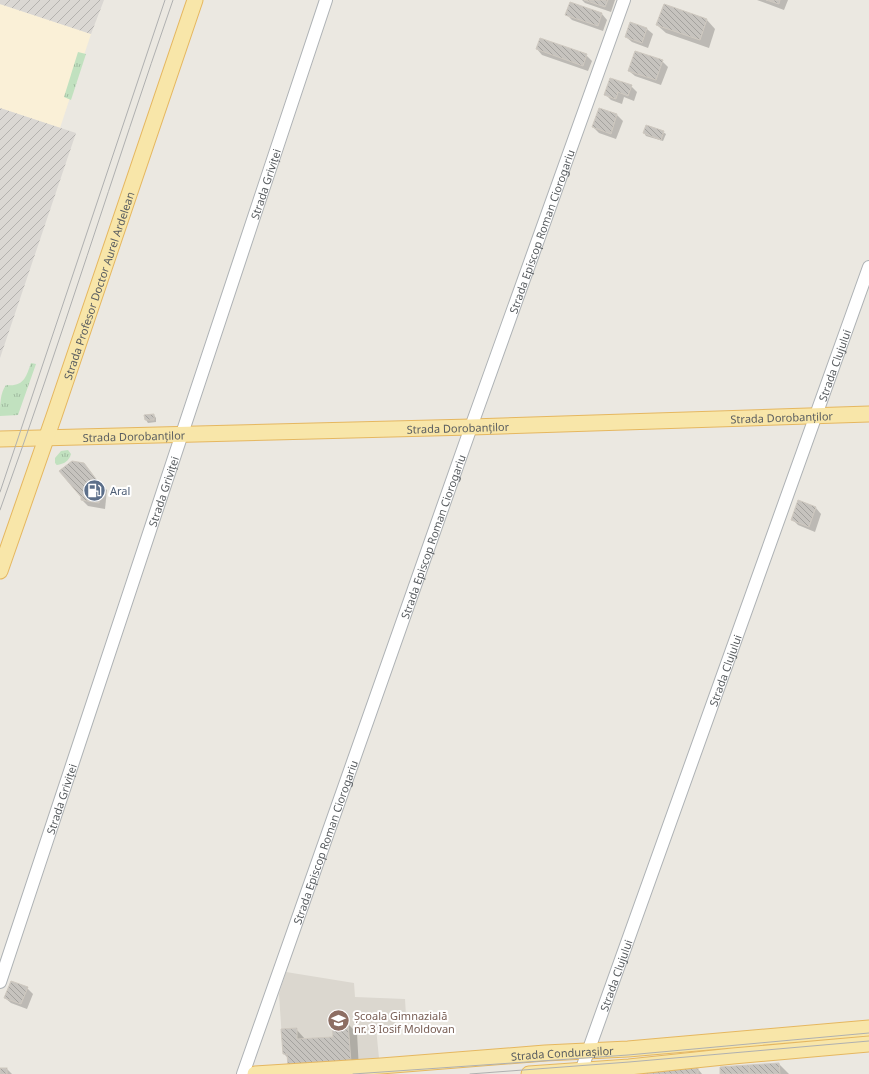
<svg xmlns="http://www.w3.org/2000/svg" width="869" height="1074" font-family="'Noto Sans',sans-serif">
	<defs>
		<pattern id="industrial-furrows" width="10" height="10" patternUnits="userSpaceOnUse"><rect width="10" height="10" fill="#dad7d3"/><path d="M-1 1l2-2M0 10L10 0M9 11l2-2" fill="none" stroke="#b4b2af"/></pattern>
		<pattern id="grass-tufts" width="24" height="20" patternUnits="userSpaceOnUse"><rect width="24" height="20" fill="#c1e1bf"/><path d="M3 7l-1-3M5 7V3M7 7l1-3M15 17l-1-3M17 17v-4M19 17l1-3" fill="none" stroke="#a0ba9f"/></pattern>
		<pattern id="building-back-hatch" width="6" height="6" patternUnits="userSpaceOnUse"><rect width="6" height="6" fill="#c6c3be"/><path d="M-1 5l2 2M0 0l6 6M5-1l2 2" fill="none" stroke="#a4a29e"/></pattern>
	</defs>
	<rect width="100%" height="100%" fill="#ebe8e1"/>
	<!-- commercial -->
	<path fill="#faf0d7" d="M0,4l91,30 -31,94 -60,-20z"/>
	<!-- industrial -->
	<g fill="url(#industrial-furrows)">
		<path d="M0,0h104l-13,34 -91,-30z"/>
		<path d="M0,108l76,25 -76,225z"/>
	</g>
	<!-- education -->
	<path fill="#dbd7cf" d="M286,972l68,11 1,14 50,2 1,17 -10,2 -1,7 -19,3 3,30 -28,4 -63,4 -1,-12h-4l-4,-60z"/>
	<!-- grass -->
	<g fill="url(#grass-tufts)">
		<path d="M78,52l8,2 -15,46 -7,-3z"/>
		<path d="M31,363l5,1 -18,51 -18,1c0,-11 0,-23 6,-31 18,2 20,-8 25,-22z"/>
		<path d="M68,450l3,4c-2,7 -7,10 -14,11l-2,-2v-5l6,-7z"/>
	</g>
	<!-- shadow -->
	<g fill="#0003">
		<path d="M582,0h33l-4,12 -26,-9z"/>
		<path d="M757,0h31l-4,10z"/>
		<path d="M570,3l32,11 5,6 -4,11 -31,-11 -6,-6z"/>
		<path d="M707,20l8,9 -6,19 -43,-15 -9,-8z"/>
		<path d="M631,23l16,6 6,5 -5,14 -16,-6 -6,-5z"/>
		<path d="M537,49l49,6 6,6 -4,10 -46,-16z"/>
		<path d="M662,61l6,6 -7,18 -26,-9 -6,-5z"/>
		<path d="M631,86l6,6 -3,9 -10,-4 -2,7 -11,-4 -6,-6z"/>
		<path d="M599,109l18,6 6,6 -7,18 -17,-6 -6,-6z"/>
		<path d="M663,132l3,2 -3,7 -17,-5 -2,-3z"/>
		<path d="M154,415l2,3v4l-8,1 -2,-3v-4z"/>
		<path d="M99,484l8,6 -2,19 -17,-3 -6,-6z"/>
		<path d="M799,501l17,7 5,6 -6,18 -17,-7 -6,-6z"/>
		<path d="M27,988l6,6 -6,15 -16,-6 -6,-5z"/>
		<path d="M348,1024l9,9 2,37 -23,2 -48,-14 -4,-4 12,-25 9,10 29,-1z"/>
		<path d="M779,1064l10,10h-68z"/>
		<path d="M0,1069h7l5,5h-12z"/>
		<path d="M698,1069l4,5h-76l59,-4z"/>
	</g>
	<!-- building -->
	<g fill="url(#building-back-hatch)" stroke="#cfc9c0">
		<path d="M584,0h24l-3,7z"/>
		<path d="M766,0h14l-1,4z"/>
		<path d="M570,2l32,11 -4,13 -33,-11z"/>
		<path d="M664,4l43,15 -7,21 -44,-15z"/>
		<path d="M630,22l17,6 -5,15 -17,-6z"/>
		<path d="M540,38l47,16 -4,12 -47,-17z"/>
		<path d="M635,51l28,9 -7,20 -28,-9z"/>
		<path d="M610,78l22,7 -4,11 -10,-4 -2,7 -12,-4z"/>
		<path d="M599,108l18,6 -6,20 -19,-7z"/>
		<path d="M646,125l18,6 -3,9 -18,-7z"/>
		<path d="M154,414v6h-9l-1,-5z"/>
		<path d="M72,461l12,2 15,20 -18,14 -22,-26z"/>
		<path d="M99,483l3,1 -3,19 -18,-3v-3z"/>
		<path d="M798,500l18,7 -7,20 -18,-7z"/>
		<path d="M11,981l17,6 -7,17 -17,-6z"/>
		<path d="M348,1023l3,39 -25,1v-2l-38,5 -1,-12h-4l-2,-25 16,-1v11l36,-2 -1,-13z"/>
		<path d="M779,1063l1,11h-31v-9z"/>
		<path d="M749,1065v9h-29v-7z"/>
		<rect x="0" y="1068" width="7" height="6"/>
		<path d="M698,1068v6h-54v-4z"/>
	</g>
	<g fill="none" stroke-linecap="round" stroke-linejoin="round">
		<defs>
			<g id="minor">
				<path id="s1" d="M0,982l326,-982"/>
				<path id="s2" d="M243,1074l228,-647 153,-427"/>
				<path id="s3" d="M580,1074l289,-807"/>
			</g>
			<g id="major">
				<path id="s4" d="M0,439l471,-12 398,-13"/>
				<path id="s5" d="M0,571l54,-155 141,-416"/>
				<path id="s6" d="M255,1074l126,-8 164,-13 83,-4 241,-21"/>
				<path d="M529,1074l100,-7 104,-11 136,-12"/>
			</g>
		</defs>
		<!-- minor casing -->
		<use href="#minor" stroke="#aeb2b5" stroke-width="14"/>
		<!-- major casing -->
		<use href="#major" stroke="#e5b760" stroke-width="17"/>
		<!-- minor -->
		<use href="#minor" stroke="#fff" stroke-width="12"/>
		<!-- major -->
		<use href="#major" stroke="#f8e6a9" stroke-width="15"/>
		<!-- tram -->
		<g stroke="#afb0b0" stroke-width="1">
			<path d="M0,492l165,-492"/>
			<path d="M0,510c61,-169 114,-340 173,-510"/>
			<path d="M353,1074l275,-19 241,-22"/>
			<path d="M470,1074l159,-12 240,-21"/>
		</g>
	</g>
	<!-- icons -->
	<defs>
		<symbol id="fuel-disc" viewBox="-11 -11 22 22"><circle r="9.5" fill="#5c6f8a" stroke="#fff"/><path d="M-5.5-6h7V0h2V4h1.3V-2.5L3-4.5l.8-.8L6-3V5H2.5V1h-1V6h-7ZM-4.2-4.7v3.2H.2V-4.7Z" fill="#fff"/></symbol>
		<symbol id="school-disc" viewBox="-11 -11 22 22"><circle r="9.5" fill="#8d6e63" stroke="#fff"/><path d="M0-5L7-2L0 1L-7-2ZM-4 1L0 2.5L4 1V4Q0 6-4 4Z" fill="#fff"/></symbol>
	</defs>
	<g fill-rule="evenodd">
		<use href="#fuel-disc" x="82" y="478" width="25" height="25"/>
		<use href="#school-disc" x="326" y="1008" width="25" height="25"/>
	</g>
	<g text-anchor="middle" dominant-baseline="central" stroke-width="4" stroke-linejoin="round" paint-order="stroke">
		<!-- street labels -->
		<g font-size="11" fill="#595d60" stroke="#fff">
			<text stroke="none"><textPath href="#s1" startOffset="841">Strada Griviței</textPath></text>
			<text stroke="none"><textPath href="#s2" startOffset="894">Strada Episcop Roman Ciorogariu</textPath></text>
			<text stroke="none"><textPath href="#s5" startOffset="302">Strada Profesor Doctor Aurel Ardelean</textPath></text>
			<text stroke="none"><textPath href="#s3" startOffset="753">Strada Clujului</textPath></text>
			<text stroke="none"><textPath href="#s4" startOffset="782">Strada Dorobanților</textPath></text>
			<text stroke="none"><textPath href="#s4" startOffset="458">Strada Dorobanților</textPath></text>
			<text stroke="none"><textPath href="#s4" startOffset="134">Strada Dorobanților</textPath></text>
			<text stroke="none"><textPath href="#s1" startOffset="517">Strada Griviței</textPath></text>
			<text stroke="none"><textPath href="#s2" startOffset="570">Strada Episcop Roman Ciorogariu</textPath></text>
			<text stroke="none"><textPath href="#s3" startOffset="429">Strada Clujului</textPath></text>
			<text stroke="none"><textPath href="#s1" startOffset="193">Strada Griviței</textPath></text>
			<text stroke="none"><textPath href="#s2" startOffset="246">Strada Episcop Roman Ciorogariu</textPath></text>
			<text stroke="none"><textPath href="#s3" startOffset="105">Strada Clujului</textPath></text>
			<text stroke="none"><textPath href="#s6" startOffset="308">Strada Condurașilor</textPath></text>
		</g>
		<!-- service labels -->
		<g font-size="11" fill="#4e5e75" stroke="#fff" text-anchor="start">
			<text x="110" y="490">Aral</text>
		</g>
		<!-- education labels -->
		<g font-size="11" fill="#785e54" stroke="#fff" text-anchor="start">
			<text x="354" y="1015">Școala Gimnazială<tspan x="354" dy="13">nr. 3 Iosif Moldovan</tspan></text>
		</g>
	</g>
</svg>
